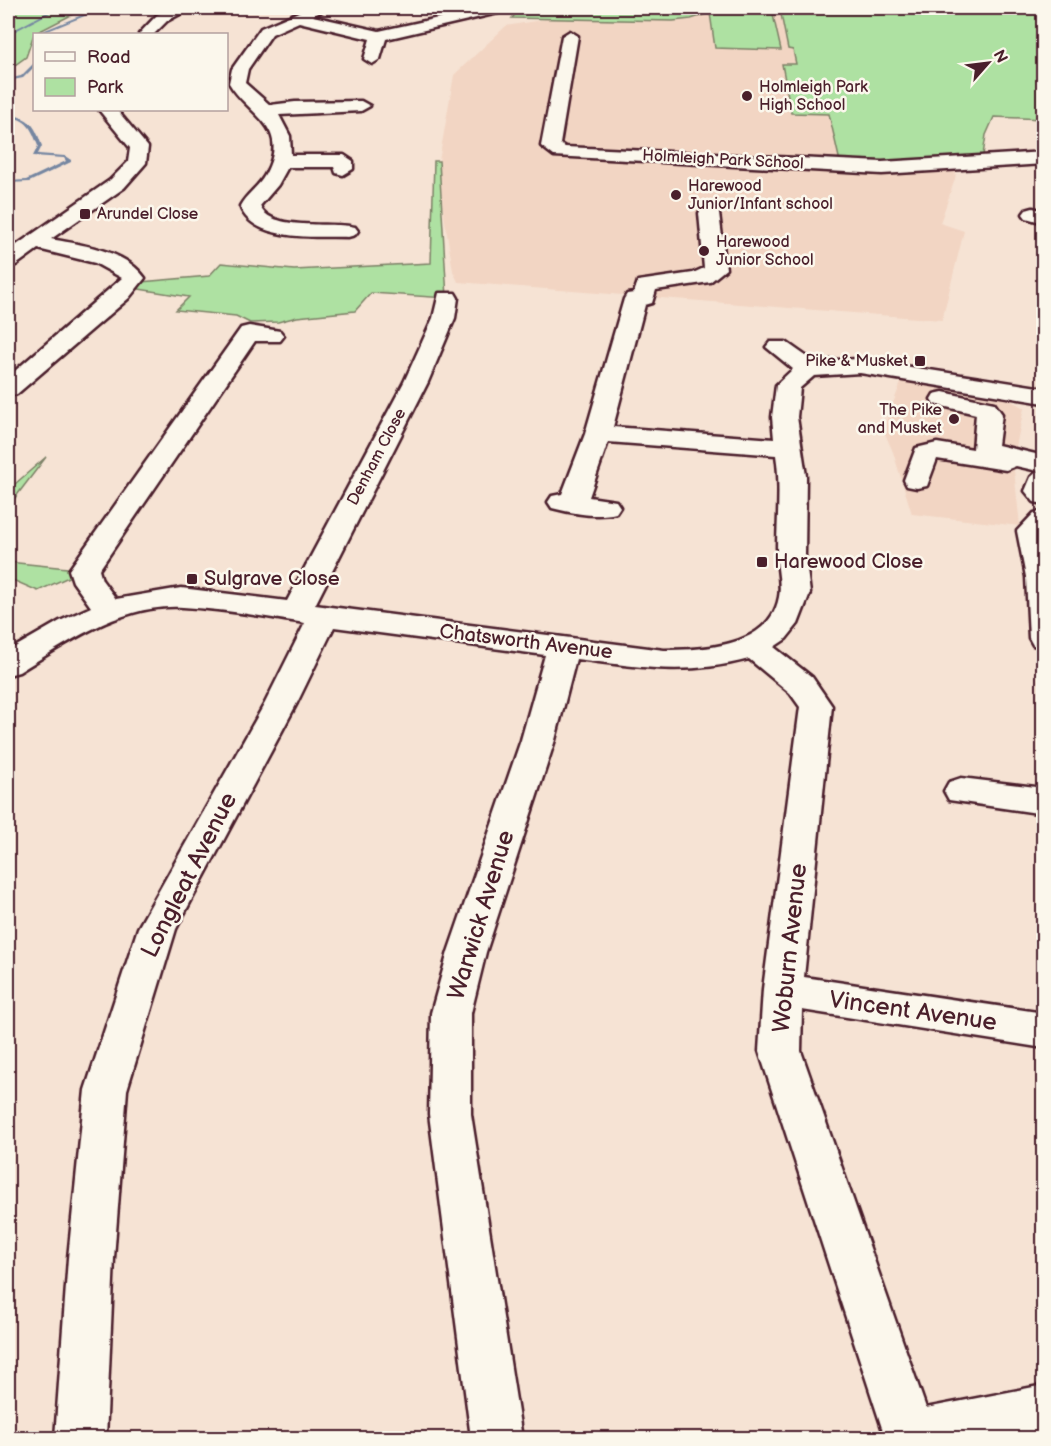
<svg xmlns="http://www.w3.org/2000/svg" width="1051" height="1446" font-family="'Balsamiq Sans',sans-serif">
	<rect width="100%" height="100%" fill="#f6e3d4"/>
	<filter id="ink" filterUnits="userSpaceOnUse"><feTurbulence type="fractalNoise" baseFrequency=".0167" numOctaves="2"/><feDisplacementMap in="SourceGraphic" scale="12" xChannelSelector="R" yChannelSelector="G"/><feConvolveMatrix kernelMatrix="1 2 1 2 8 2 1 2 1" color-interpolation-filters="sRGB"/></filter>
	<g filter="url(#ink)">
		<!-- built -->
		<g fill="#f2d5c3">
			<path d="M713,8h330v111l-49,-2 -8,18 -3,20 -32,5 6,6 -2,13 -15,44 24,8 -22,89 -484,-38 -5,-11 -10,-62 -4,-48 15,-86 52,-49 41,-7 139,1 24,-7z"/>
			<path d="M902,380l106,19 16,9 -11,53 7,65 -108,-12 -19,-62 -10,-23z"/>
		</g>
		<!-- green -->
		<g fill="#aee1a2" stroke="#7c8066" stroke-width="1.5">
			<path d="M21,8h64l-51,26 -8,23 -18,13v-56z"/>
			<path d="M521,8h522v111l-49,-2 -8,18 -3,20 -55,7h-88l-11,-48 -38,-1 -9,-49h14l-3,-14 -5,-1 -7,-35 -8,1 8,35 -66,-2 -5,-35 -19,6 -18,2 -161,-3z"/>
			<path d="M434,161h5l8,137 -76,-5 -16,18 -58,6 -19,5 -28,1 -14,-7 -60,-6 13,-13 -63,-10 3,-4 80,-7 12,-13 73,7 137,-7z"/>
			<path d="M46,457l-38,50v-17z"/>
			<path d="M8,562l59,6 6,7 -35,16 -30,-13z"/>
		</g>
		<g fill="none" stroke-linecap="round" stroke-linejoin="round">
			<!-- stream -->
			<g fill="#7586a1" fill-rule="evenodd">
				<path d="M55,8h4l-51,27v-2z"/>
				<path d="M89,8h3v5l-49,20 1,1 -6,-1 51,-21z"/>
				<path d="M33,64h1v3l-11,11 -15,3v-2l13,-3z"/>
				<path d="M8,114c23,4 27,11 34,32l-4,8 27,2 6,4v2l-42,20 -21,1v-2l18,-1 40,-19 -2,-3 -31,-2 5,-10c-7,-19 -10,-26 -30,-30z"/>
			</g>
			<defs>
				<g id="minor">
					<path d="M173,8h18l-24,13 -13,13h-15l18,-19z"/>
					<path d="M308,8h19l-14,8 66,15 105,-23h15l2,2 -3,3 -112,26 -6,20 -8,5 -8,-5 6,-20 -71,-17 -27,12 -24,35 -3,14 25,22 25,-3 66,-1 9,5 -9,5 -82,4 11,21 1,19h53l9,6v8l-10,6 -7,-2 -2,-6h-46l-10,18 -18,21c10,26 72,15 95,21l3,4 -3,4 -7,2c-32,-1 -96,5 -108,-31 7,-13 20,-20 26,-33 25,-48 -18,-57 -37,-90l3,-14 29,-41z"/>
					<path d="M570,31l8,5 -18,108 5,3 317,15 162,-10v12l-162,10 -328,-18 -13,-10 21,-110z"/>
					<path d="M99,110h18l31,37 -2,16 -22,25 -73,51c32,6 74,11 94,39l-16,20 -112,96 -9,2v-19l114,-99 -27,-15 -57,-14 -22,16 -8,1v-15l102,-71 18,-18 2,-14z"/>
					<path d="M709,207l7,2 3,4 7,56 -16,13 -54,8 -4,13 -7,2 -32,122 161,12 -2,-22 4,-32 17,-16 -27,-22 4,-5h16l27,19 47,-2 184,29v15l-184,-30 -46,3 -14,12 -3,29 9,59 -1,79 5,38 -12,31 -12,15 -12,8 38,30 20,29 -28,271 240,36v35l-242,-38 -1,41 125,357 118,-23v50l-16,3h-148l3,-7 -124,-380 4,-62 37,-282 -10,-14 -41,-34c-65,17 -109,8 -173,0l-21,81 -69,212 -15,61v101l51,324h-51l-42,-324 2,-101 17,-61 73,-212 24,-85 -211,-28 -37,76 -121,226 -49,161 -13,168 -8,180h-51l13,-180 17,-168 53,-162 127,-225 40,-80c-40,-6 -82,-14 -122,-16 -60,-4 -115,35 -164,65l-11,3v-24l52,-30 31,-14 -18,-25 -4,-12 172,-242 8,-2 31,5 4,5 -4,5h-25l-156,229 3,10 14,19 65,-11 106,13 117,-219 29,-64 6,-25h16l3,5 -3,20 -27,64 -113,223 349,45c40,0 106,-3 115,-53 3,-15 -3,-31 -2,-46 0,-32 4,-64 -1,-96l-168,-13 -19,55 27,4 4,6 -4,6c-19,5 -45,0 -64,-5l-4,-6 4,-6 10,-2 23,-60 39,-135 3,-5 7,-1 4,-12 55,-8 11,-5 -5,-55 3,-4z"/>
					<path d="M1033,208l11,3v12l-18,-5 -3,-4 3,-4z"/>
					<path d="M943,392l51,11 8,11 -4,31 46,11v48l-10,-2 -9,-11 6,-14 7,-6 -22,-5 -10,4 -69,-11 -10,27 -10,2 -10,-2 -3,-6 12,-32 21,-5 36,6 3,-35 -42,-10 -3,-5 3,-5z"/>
					<path d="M1044,511v137l-11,-3 -4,-7 -3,-61 -9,-46 17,-18z"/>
					<path d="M961,778l83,10v26l-95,-14 -5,-9 5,-9z"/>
				</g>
			</defs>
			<!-- minor casing -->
			<use href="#minor" stroke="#4a1f2b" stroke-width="5"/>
			<!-- minor -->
			<use href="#minor" fill="#fbf7ec" fill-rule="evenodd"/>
		</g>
	</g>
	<!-- markers -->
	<g fill="#4a1f2b" stroke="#fbf7ec" stroke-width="2">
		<circle cx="747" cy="96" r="6"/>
		<circle cx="676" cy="195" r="6"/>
		<rect x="79" y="208" width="12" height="12" rx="3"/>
		<circle cx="704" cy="251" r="6"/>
		<rect x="914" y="355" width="12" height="12" rx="3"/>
		<circle cx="954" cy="419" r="6"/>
		<rect x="756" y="556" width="12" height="12" rx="3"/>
		<rect x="186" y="573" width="12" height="12" rx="3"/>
	</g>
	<g text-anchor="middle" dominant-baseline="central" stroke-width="5" stroke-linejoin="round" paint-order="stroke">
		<!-- far-poi labels -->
		<g font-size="16" fill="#4a1f2b" stroke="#fbf7ec" text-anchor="start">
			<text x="759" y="87">Holmleigh Park<tspan x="759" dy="18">High School</tspan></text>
			<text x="688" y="186">Harewood<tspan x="688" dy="18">Junior/Infant school</tspan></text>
			<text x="97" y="214">Arundel Close</text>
			<text x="716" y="242">Harewood<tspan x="716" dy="18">Junior School</tspan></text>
			<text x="908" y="361" text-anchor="end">Pike &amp; Musket</text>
			<text x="942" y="410" text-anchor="end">The Pike<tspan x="942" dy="18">and Musket</tspan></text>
		</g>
		<!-- far-street labels -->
		<g font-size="16" fill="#4a1f2b" stroke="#fbf7ec">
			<text transform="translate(723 160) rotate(3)">Holmleigh Park School</text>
			<text transform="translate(377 457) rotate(-62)">Denham Close</text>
		</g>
		<!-- poi labels -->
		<g font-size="20" fill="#4a1f2b" stroke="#fbf7ec" text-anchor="start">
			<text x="774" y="562">Harewood Close</text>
			<text x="204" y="579">Sulgrave Close</text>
		</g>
		<!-- street labels -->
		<g font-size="20" fill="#4a1f2b" stroke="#fbf7ec">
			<text transform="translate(526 642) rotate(7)">Chatsworth Avenue</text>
		</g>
		<!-- near-street labels -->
		<g font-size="24" fill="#4a1f2b" stroke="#fbf7ec">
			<text transform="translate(189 875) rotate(-63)">Longleat Avenue</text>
			<text transform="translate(481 915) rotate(-73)">Warwick Avenue</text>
			<text transform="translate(790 948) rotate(-84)">Woburn Avenue</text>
			<text transform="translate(913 1011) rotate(8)">Vincent Avenue</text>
		</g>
	</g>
	<!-- margin -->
	<rect width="1051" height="1446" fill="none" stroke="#fbf7ec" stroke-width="30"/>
	<rect x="15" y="15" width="1021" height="1416" fill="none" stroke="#4a1f2b" stroke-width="2" filter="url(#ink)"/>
	<!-- legend -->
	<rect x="33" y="33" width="195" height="78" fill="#fbf7ec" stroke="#b4a19f" stroke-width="1.5"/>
	<rect x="45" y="52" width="30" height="9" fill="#fbf7ec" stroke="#b4a19f" stroke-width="1.5"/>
	<text x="87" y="63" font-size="18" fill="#4a1f2b">Road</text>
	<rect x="45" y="78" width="30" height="18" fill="#aee1a2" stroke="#b4a19f" stroke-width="1.5"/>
	<text x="87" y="93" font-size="18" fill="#4a1f2b">Park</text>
	<!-- north arrow -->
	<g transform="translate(988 63) rotate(62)" stroke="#fbf7ec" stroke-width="4.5" paint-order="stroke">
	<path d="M0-4.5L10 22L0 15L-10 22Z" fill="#4a1f2b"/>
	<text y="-9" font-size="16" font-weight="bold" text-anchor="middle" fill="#4a1f2b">N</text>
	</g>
</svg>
